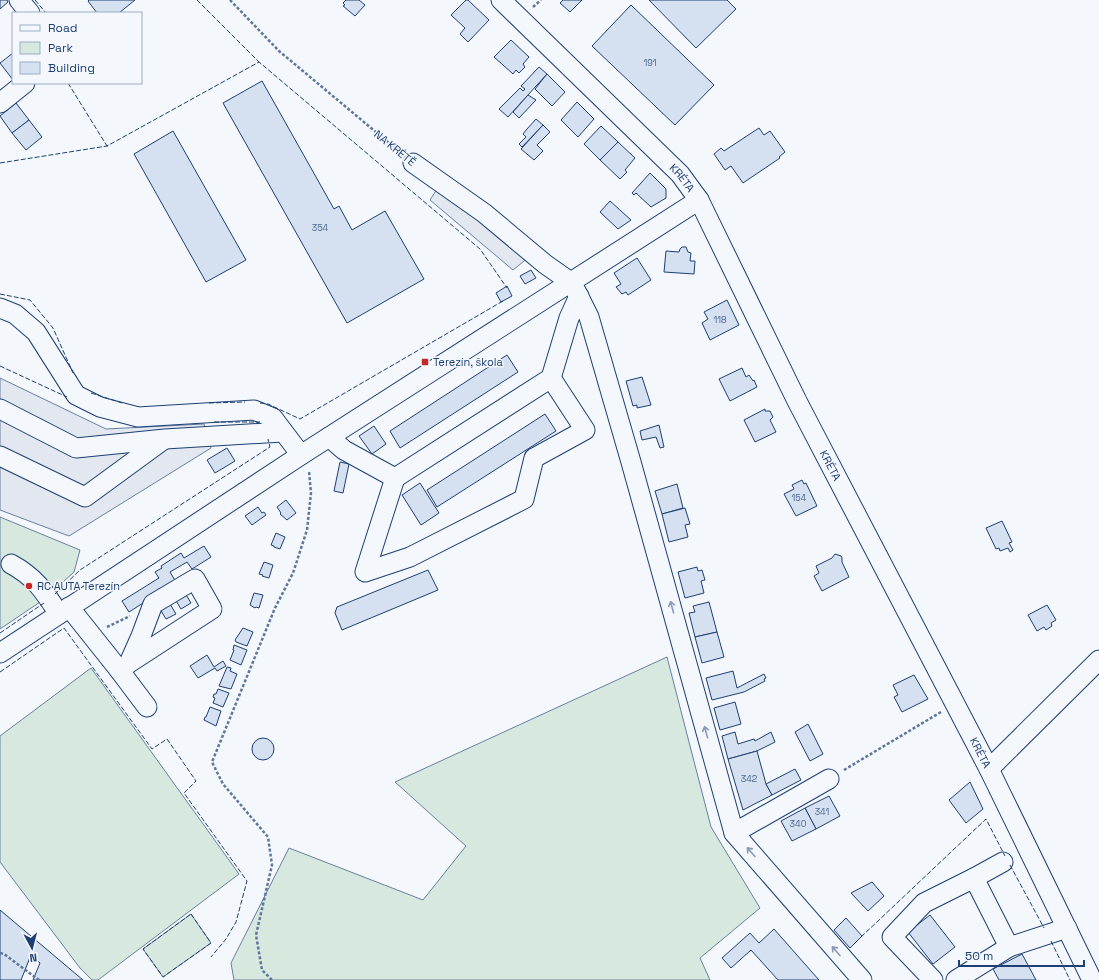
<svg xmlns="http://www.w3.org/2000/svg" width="1099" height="980" font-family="'Space Grotesk',sans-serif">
	<rect width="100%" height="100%" fill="#f4f7fb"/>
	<!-- green -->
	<g fill="#d7e8df" stroke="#687fa3">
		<path d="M0,517l80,33 -6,22 -31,28 -43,29z"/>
		<path d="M667,657l44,170 49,81 -60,50 10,22h-476l-3,-17 58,-115 134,52 43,-54 -71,-64z"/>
		<path d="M91,668l148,206 -141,106h-6l-12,-12 -80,-106v-126z"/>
		<path d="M191,914l20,29 -48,34 -20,-28z"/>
	</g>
	<!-- parking -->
	<g fill="#e3e8f0" stroke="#687fa3">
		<path d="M439,186l90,71 -16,13 -83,-70z"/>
		<path d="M0,378l106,51 98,-5 7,24 -142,88 -69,-26z"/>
	</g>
	<!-- building -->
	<g fill="#d5e0f0" stroke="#1d3f73">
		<path d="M0,0h7l1,2 -8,7z"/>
		<path d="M89,0h46l-16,13h-22l-9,-12z"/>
		<path d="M346,0h13l6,5 -10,11 -12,-10 2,-1 -2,-2z"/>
		<path d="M466,0h2l21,20 -21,22 -8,-8 5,-6 -14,-13z"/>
		<path d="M563,0h19l-12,12 -10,-9z"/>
		<path d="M649,0h78l9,9 -40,39z"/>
		<path d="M631,5l83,80 -39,40 -83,-79z"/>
		<path d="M511,40l18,17 -6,7 2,3 -6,6 -3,-3 -3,4 -19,-17z"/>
		<path d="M13,53v27l-13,-17z"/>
		<path d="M539,67l8,7 -39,43 -9,-8 21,-21 3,3 2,-2 -4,-3z"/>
		<path d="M547,74l18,18 -13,14 -17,-17z"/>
		<path d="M262,81l72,128 5,-3 13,24 33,-19 39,68 -77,44 -124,-220z"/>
		<path d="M528,95l8,5 -17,18 -6,-6z"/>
		<path d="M577,102l17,17 -16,18 -17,-17z"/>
		<path d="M16,103l13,17 -17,13 -12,-17z"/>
		<path d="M536,119l7,6 -21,22 -3,-3 7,-7 -3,-3 4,-5z"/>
		<path d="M29,120l13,17 -16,13 -14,-17z"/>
		<path d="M543,125l7,7 -13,13 6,6 -9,9 -13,-11z"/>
		<path d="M601,126l17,16 -18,18 -16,-16z"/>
		<path d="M759,128l5,7 6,-4 15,21 -6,5 1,1 -37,25 -12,-17 -6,4 -11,-16 7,-6 3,3z"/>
		<path d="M173,131l73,129 -40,22 -72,-128z"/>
		<path d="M618,142l17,16 -10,12 2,2 -7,7 -20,-19z"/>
		<path d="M650,173l16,16v9l-15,9 -15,-14 -2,2 -2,-2z"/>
		<path d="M610,201l21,19 -13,9 -18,-17z"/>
		<path d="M682,247h4l2,5 3,1 -1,8h5l-1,13 -30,-2 2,-21 13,1 1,-3z"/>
		<path d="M637,258l14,22 -23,15 -2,-3 -4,2 -6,-7 5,-3 -7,-11z"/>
		<path d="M531,270l5,8 -11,6 -5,-8z"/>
		<path d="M507,286l5,10 -11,6 -5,-9z"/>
		<path d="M727,300l12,25 -29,15 -8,-17 6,-4 -4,-7z"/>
		<path d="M507,355l11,17 -118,76 -10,-17z"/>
		<path d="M742,368l4,9 3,-2 4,6 1,-1 3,7 -27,14 -11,-22z"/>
		<path d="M642,377l9,28 -14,3v-3l-4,1 -7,-25z"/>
		<path d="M765,409v2h5l3,6 -3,3 6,12 -21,10 -11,-22z"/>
		<path d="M545,414l11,17 -119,76 -10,-17z"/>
		<path d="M659,425l5,22 -4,1 -4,-11 -14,3 -2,-9z"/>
		<path d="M374,426l12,18 -14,10 -13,-18z"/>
		<path d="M227,448l8,13 -20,12 -8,-13z"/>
		<path d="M340,462l9,2 -6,29 -9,-2z"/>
		<path d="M802,480l2,4 2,-1 11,23 -21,10 -12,-22 10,-5 -2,-4z"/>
		<path d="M420,483l19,30 -18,12 -19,-30z"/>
		<path d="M677,484l6,24 -21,6 -7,-23z"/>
		<path d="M286,500l10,13 -9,7 -7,-6 1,-1 -4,-6z"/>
		<path d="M258,507l4,6 2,-1 2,3 -14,10 -7,-9z"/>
		<path d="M685,508l5,16 -5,1 3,12 -19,5 -7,-28z"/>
		<path d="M1002,521l10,21 -3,1 4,7 -3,2 -2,-4 -8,3 -1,-3 -3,1 -10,-21z"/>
		<path d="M276,533l9,4 -5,12 -6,-2v-1l-3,-1z"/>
		<path d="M204,546l7,11 -19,12 -5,-7 -17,10 6,10 -47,30 -7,-11 37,-23 -4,-6 7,-4 -1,-2 20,-13 3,5z"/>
		<path d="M835,554l6,2 1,2v4l7,15 -27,14 -8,-15 5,-3 -3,-7 16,-8z"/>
		<path d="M264,562l9,3 -4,13 -7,-2 1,-1 -4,-1z"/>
		<path d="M697,567l1,4 4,-1 3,10 -4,1 3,12 -19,5 -7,-26z"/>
		<path d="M428,570l10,20 -96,40 -7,-17 2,-6z"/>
		<path d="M185,593l6,10 -10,6 -6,-10z"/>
		<path d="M254,593l9,2 -4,13 -3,-1 -1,1 -5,-3z"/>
		<path d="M709,602l8,30 -22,5 -6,-24 6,-1 -2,-6z"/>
		<path d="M170,604l6,10 -10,5 -6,-10z"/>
		<path d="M1047,605l9,15 -5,3 1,3 -6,4 -2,-3 -7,4 -9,-16z"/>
		<path d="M243,628l10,4 -6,14 -11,-4 -1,-2z"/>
		<path d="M717,632l7,25 -22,6 -7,-26z"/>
		<path d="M234,645l13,5 -6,15 -11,-5 4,-10h-1z"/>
		<path d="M207,655l7,12 9,-6 3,5 -9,5 -2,-3 -17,10 -8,-12z"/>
		<path d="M227,667l4,1 -1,3 7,3 -6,15 -12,-3z"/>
		<path d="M733,671l4,17 27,-14 2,4 -2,1 1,2 -21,11 -32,8 -6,-22z"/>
		<path d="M914,675l14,24 -26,13 -8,-15 4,-2 -5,-10z"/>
		<path d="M218,689l11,4 -6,14 -10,-4 2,-5 -2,-1 1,-3h2z"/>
		<path d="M735,702l6,22 -21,6 -6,-22z"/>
		<path d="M210,707l11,4 -5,15 -12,-6 1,-3h1z"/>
		<path d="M808,724l15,30 -13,7 -15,-29z"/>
		<path d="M735,732l3,12 16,-5 1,2 16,-9 4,10 -18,9 -29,8 -6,-23z"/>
		<circle cx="263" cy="749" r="11"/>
		<path d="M757,751l9,33 6,11 -29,15 -15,-51z"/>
		<path d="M795,769l6,11 -29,15 -6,-11z"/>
		<path d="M970,782l13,27 -17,14 -17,-23z"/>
		<path d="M829,796l11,20 -24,13 -11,-21z"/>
		<path d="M805,808l11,21 -24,12 -11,-20z"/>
		<path d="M872,882l12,14 -16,15 -17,-18z"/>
		<path d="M0,910l83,70h-50l7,-17 -9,-8 -10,25h-21z"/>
		<path d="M930,915l25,32 -22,17 -25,-32z"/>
		<path d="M846,918l16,18 -12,12 -16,-18z"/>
		<path d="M774,929l45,51h-41l-27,-30 -20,18 -9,-10 28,-25 9,10z"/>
		<path d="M1022,954l14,26h-37l-6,-11z"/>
	</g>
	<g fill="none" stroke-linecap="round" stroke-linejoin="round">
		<defs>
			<g id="minor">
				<path d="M19,0l11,13"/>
				<path id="s1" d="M501,0l179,174 19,26 98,201 192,368 103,211"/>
				<path d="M0,103l25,-20"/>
				<path d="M413,163l71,50 61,51 27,19 17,34 42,145 103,371 128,147"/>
				<path d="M0,308l15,6 21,18 40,63 24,12 38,10 116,-7 19,8 28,37"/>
				<path d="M0,409l76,39 89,-9 118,-7"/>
				<path d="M329,437l15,13 51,28 156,-100 18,-60 10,-22"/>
				<path d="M0,456l85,41 78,-57"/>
				<path d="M395,478l-30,94 45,-15 114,-58 10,-41 51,-28 -34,-52"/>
				<path d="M11,564c24,13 33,27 48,50"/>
				<path d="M69,607l51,64 27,36"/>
				<path d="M0,653l301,-198 398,-255"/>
				<path d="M120,671l9,-8 12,-27 12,-32 42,-25 17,30 -83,54"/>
				<path d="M989,769l110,-109"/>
				<path d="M734,833l95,-54"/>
				<path d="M974,878l35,69"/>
				<path d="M933,980l-41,-43 32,-34 50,-25 29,-16"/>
				<path d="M956,980l53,-33 58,-19"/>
			</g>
		</defs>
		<!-- minor casing -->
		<use href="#minor" stroke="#1d3f73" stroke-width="21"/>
		<!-- path -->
		<g stroke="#5e769c" stroke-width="2.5" stroke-dasharray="3 2" stroke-linecap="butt">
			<path d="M230,0l49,51 122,102"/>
			<path d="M533,7l8,-7"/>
			<path d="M107,627l23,-11"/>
			<path d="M844,770l97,-58"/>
			<path d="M0,953l4,1 35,26"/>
			<path d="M272,980l-10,-10 -6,-35 16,-70 -4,-28 -45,-53 -11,-22 63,-154 18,-35 14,-43 4,-37 -2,-22"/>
		</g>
		<!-- minor -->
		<use href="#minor" stroke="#f4f7fb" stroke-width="19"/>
		<!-- fence -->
		<g stroke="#1d3f73" stroke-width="1" stroke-dasharray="5 2" stroke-linecap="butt">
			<path d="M35,0l11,13"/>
			<path d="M197,0l62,62"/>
			<path d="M68,83l39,63h1"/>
			<path d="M0,163l107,-17 152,-84 221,187 27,39"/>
			<path d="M0,294l30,6 23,28 20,45"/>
			<path d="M0,366l67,31"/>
			<path d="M91,393l31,10"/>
			<path d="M209,403l36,-1"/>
			<path d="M260,403l8,1 32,15 203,-118"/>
			<path d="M214,422h46"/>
			<path d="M55,594l25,-24 190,-123 -2,-8"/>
			<path d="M0,633l44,-30"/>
			<path d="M0,672l64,-44 88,121 15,-10 29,42 -12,12 63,88 -11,41 -10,17 -15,18"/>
			<path d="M1010,865l34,63"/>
			<path d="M191,914l20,29 -48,34 -20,-28z"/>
			<path d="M861,937l125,-118 19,37"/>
			<path d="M1051,941l19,39"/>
		</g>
	</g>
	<!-- one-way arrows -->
	<defs><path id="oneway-shaft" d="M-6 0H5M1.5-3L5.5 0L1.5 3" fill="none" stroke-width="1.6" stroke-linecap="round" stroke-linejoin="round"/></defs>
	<g stroke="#889bb7">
		<use href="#oneway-shaft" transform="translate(672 607) rotate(-105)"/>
		<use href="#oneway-shaft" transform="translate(706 732) rotate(-105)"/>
		<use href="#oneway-shaft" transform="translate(751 852) rotate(-131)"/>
		<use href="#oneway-shaft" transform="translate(836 951) rotate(-131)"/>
	</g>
	<!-- markers -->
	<g fill="#c62828" stroke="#f4f7fb" stroke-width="1.5">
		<rect x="421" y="358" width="8" height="8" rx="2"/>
		<circle cx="29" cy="586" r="4"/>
	</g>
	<g text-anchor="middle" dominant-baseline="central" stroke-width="3" stroke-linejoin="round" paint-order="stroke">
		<!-- number labels -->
		<g font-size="9" fill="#4b6792">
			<text x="650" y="63">191</text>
			<text x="320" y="228">354</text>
			<text x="720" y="320">118</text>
			<text x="799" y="498">154</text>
			<text x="749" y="779">342</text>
			<text x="822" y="812">341</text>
			<text x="798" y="824">340</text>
		</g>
		<!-- street labels -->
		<g font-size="11" fill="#1d3f73" stroke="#f4f7fb">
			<text transform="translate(395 148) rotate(39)">NA KRÉTĚ</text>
			<text stroke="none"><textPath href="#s1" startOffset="254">KRÉTA</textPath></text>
			<text stroke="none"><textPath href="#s1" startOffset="578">KRÉTA</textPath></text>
			<text stroke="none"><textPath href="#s1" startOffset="902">KRÉTA</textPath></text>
		</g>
		<!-- poi labels -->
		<g font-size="11" fill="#1d3f73" stroke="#f4f7fb" text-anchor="start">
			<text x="433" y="362">Terezín, škola</text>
			<text x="37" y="586">RC AUTA Terezín</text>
		</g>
	</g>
	<!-- legend -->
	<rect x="12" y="12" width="130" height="72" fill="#f4f7fb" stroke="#9eadc5"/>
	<rect x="20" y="25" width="20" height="6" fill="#f4f7fb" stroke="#9eadc5"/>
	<text x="48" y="32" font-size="12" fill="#1d3f73">Road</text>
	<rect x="20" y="42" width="20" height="12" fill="#d7e8df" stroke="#9eadc5"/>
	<text x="48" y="52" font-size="12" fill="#1d3f73">Park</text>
	<rect x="20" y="62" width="20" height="12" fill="#d5e0f0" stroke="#9eadc5"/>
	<text x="48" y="72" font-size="12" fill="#1d3f73">Building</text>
	<!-- north arrow -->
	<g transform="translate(32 948) rotate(173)" stroke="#f4f7fb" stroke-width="3" paint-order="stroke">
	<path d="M0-3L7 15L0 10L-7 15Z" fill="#1d3f73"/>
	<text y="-6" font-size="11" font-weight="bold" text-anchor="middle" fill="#1d3f73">N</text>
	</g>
	<!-- scale -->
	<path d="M959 960v6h125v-6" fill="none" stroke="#1d3f73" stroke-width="2"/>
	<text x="965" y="960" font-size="12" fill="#1d3f73" stroke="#f4f7fb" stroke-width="3" paint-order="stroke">50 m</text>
</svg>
